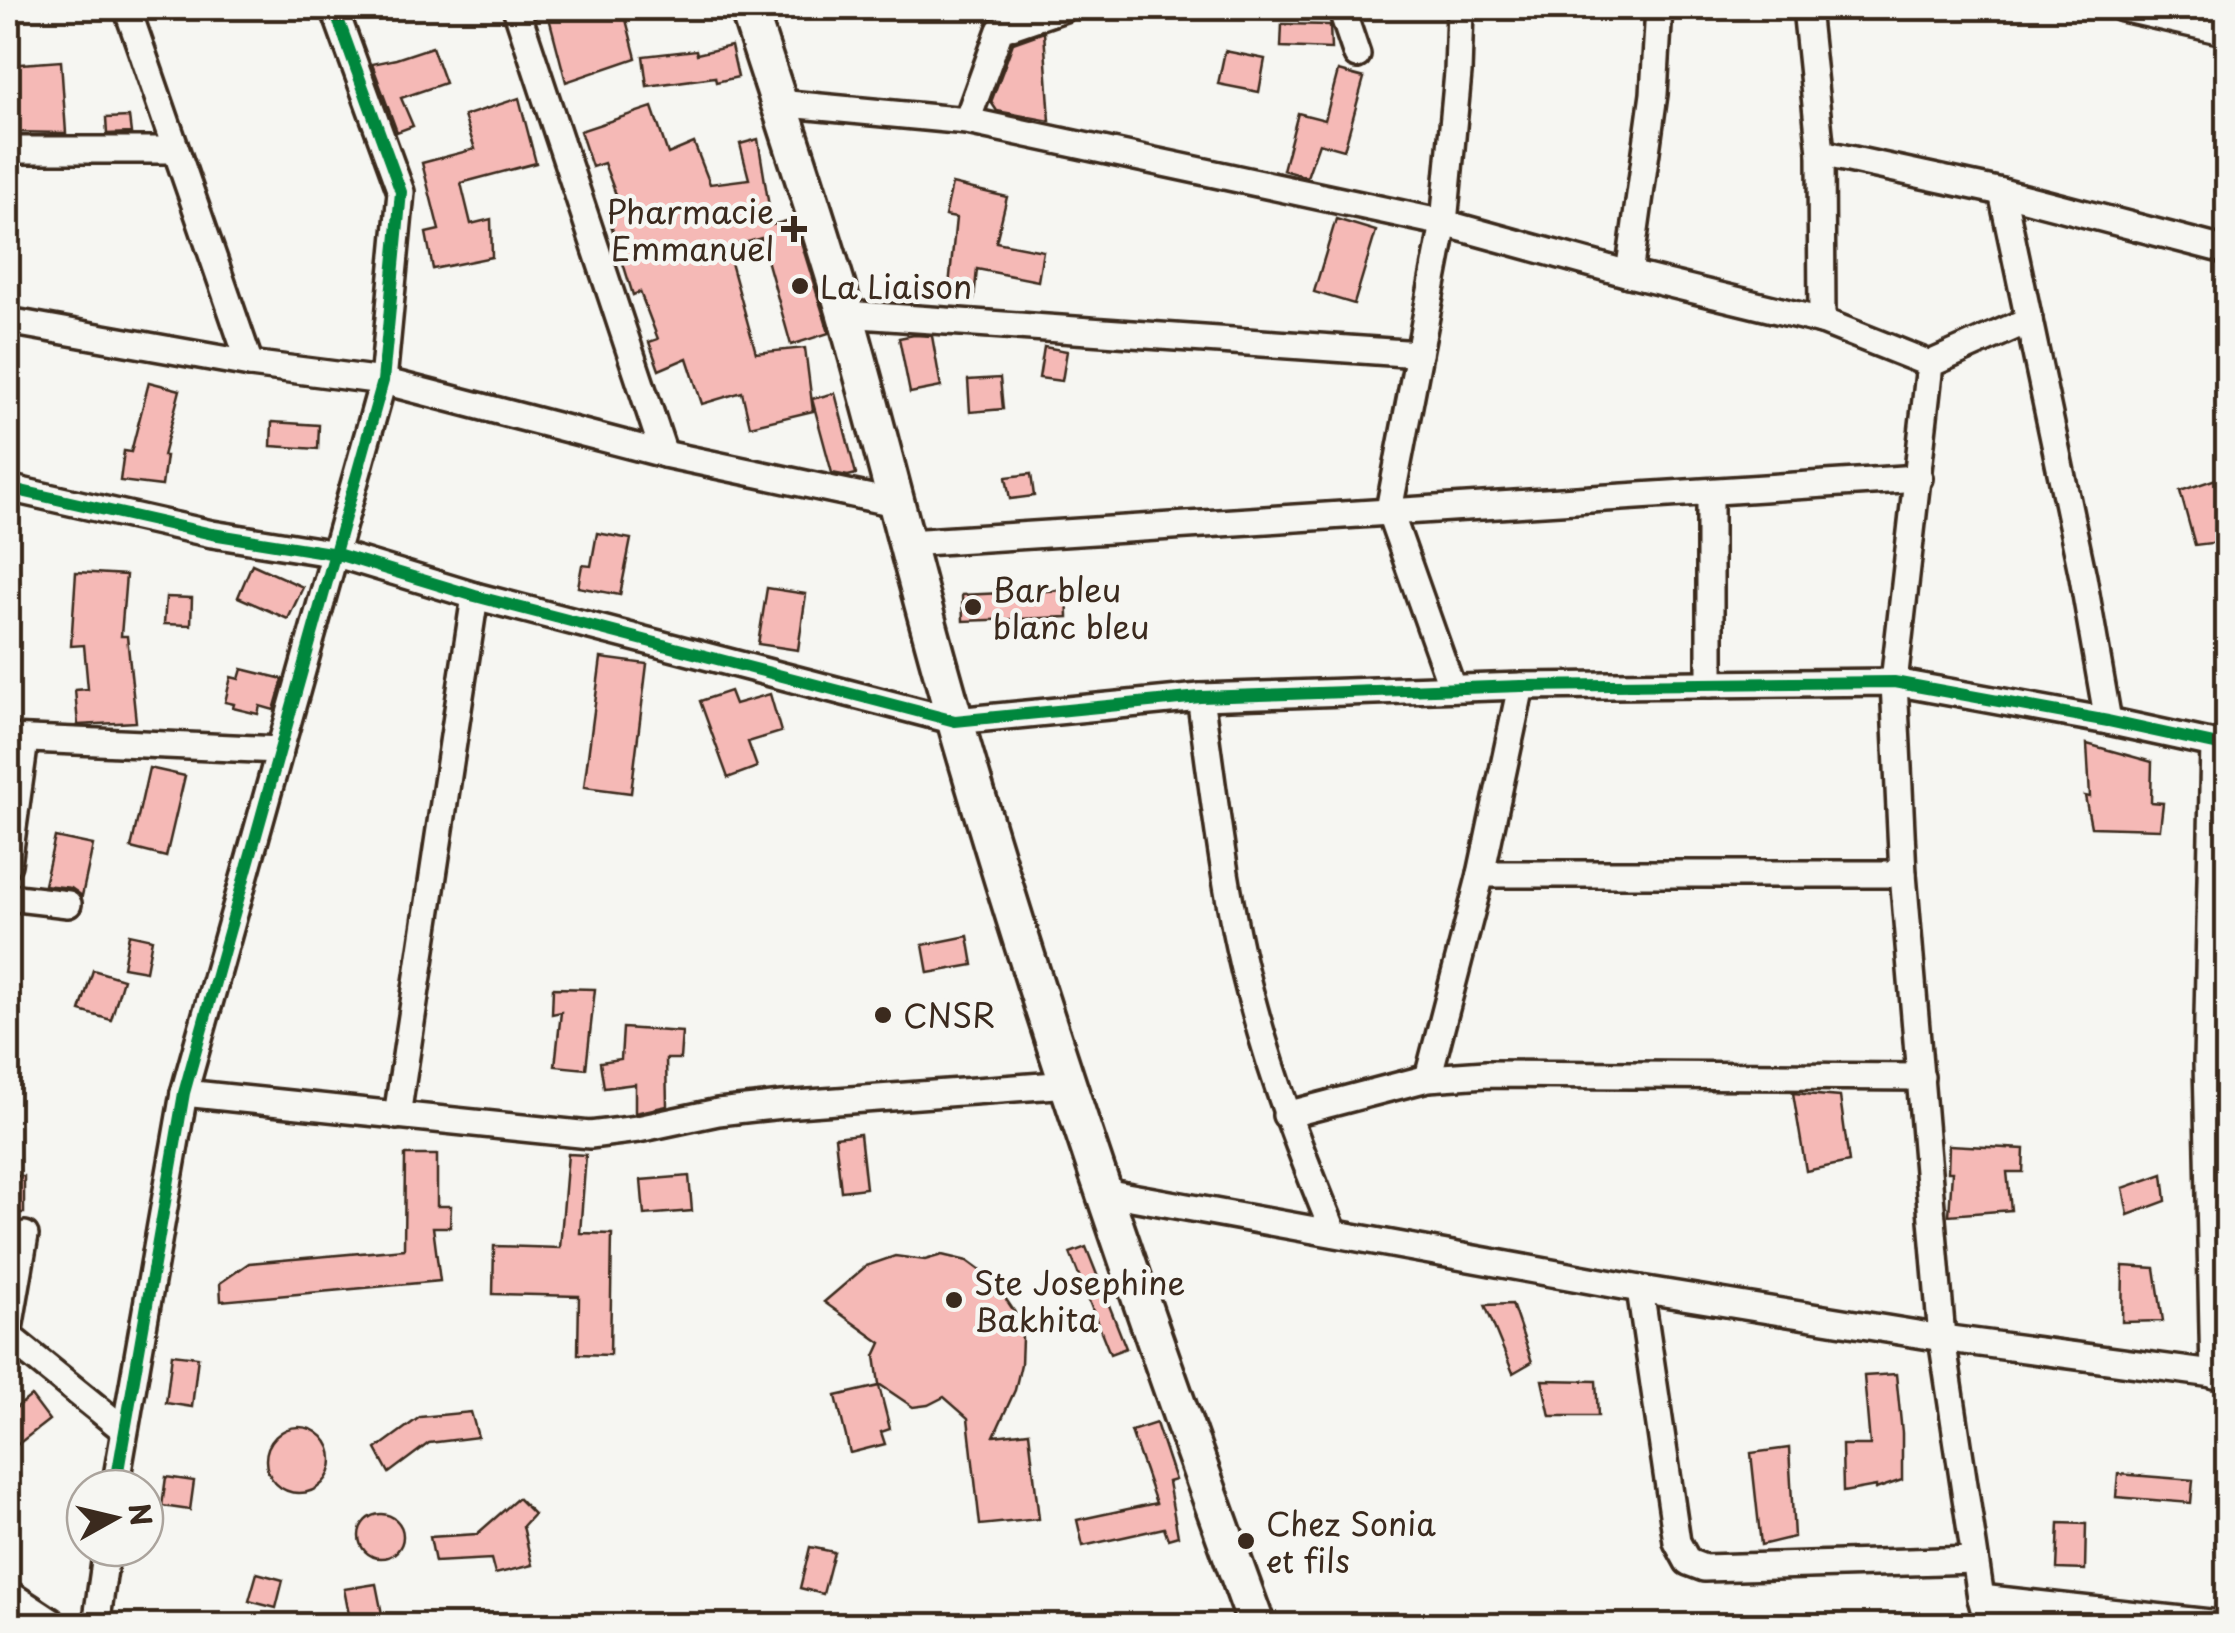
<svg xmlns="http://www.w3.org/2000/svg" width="2235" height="1633" font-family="'Playpen Sans',sans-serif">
	<rect width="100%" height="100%" fill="#f6f6f2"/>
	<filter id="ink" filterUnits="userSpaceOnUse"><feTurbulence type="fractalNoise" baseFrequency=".01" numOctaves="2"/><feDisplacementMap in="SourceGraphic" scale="20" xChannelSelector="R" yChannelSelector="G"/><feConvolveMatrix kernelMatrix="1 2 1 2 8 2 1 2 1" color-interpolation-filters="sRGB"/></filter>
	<g filter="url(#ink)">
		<!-- building -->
		<g fill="#f5b9b6" stroke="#3b2a1e" stroke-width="2.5">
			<path d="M557,8h66l13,50 -70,24 -19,-72z"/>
			<path d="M1282,24l48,1 1,24 -50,-2z"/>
			<path d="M1044,32l6,89 -53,-10 -6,-9 22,-59z"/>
			<path d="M731,46l7,31 -22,5 -1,-5 -68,9 -4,-30 53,-6 1,4z"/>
			<path d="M432,47l13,36 -44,15 12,28 -16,6 -25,-68 24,-5z"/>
			<path d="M1225,51l40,8 -6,33 -41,-8z"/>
			<path d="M61,61l5,72 -58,-1v-67z"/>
			<path d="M1338,71l26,7 -20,72 -25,-7 -12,34 -24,-7 15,-57 27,7z"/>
			<path d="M519,98l17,65 -75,20 10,41 20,-5 1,38 -59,12 -7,-36 13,-3 -17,-67 53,-14 -11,-33z"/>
			<path d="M652,107l16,47 26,-11 16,41 39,-5 -9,-35 18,-5 14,86 22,-6 35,114 -38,12 -30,-107 -34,10 29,105 49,-5 8,63 -63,15 -8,-34 -40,12 -15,-46 -28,12 -10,-28 9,-3 -18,-47 -7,3 -26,-83 14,-4 -17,-45 -12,4 -12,-36z"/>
			<path d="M129,117l2,16 -24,1 -1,-16z"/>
			<path d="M952,184l55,13 -11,45 47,9 -5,30 -61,-12 -3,30 -26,-3 8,-78 -11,-2z"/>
			<path d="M1336,219l40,12 -22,73 -40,-12z"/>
			<path d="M914,335l18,1 9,51 -31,6 -11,-55z"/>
			<path d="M1044,347l23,4 -5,30 -23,-3z"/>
			<path d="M1000,378l3,31 -33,3 -2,-32z"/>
			<path d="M149,382l31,8 -17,66h3l-4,30 -42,-5 4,-30 7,1z"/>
			<path d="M835,393l21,81 -8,2 -16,-3 -20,-74z"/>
			<path d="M272,422l47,3 -1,24 -47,-3z"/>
			<path d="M1031,474l3,22 -24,3 -4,-22z"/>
			<path d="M2228,475v66l-33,4 -15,-54z"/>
			<path d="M597,533l34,6 -11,56 -42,-8 4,-22 9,1z"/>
			<path d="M252,564l51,23 -15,32 -50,-22z"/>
			<path d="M76,572l50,3 -5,61h6l9,86 -58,3 -3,-35 13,-1 -4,-44 -13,1z"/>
			<path d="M767,588l39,6 -8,56 -40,-6z"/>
			<path d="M1067,590l1,27 -105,4 -1,-26z"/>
			<path d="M166,597l26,1 -1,27 -27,-1z"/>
			<path d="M601,658l46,6 -16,129 -47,-6z"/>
			<path d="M242,669l41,10 -9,31 -14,-4 -2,8 -25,-6 1,-4 -9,-2 6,-25 8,2z"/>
			<path d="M730,691l5,13 35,-10 11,38 -33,10 9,25 -29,11 -28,-77z"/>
			<path d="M2087,744l65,18 -1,40 12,1 -3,26 -69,-2 -6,-31 5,1z"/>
			<path d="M149,768l36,8 -19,81 -35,-9z"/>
			<path d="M55,837l38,8 -11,51 -11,-8 -27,-3z"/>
			<path d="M129,934l23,5 -6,32 -23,-4z"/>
			<path d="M968,936l5,29 -45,8 -5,-28z"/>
			<path d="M93,970l30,9 -12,41 -31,-9z"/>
			<path d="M553,988l42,1 -9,80 -31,-3 6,-54 -9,2z"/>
			<path d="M623,1028l59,4 -2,27h-14l1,47 -32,7v-29l-31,4 -4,-26 21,-3z"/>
			<path d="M1793,1093l47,4 9,65 -43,9z"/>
			<path d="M860,1134l6,54 -25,3 -6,-54z"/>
			<path d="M1949,1145l75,4 -1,23h-16l4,38 -62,5 3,-43h-4z"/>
			<path d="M568,1154l18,1 -6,78 32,1 -2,121 -32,-1 1,-58 -86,-2 1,-48 66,2z"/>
			<path d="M405,1155h32v51h14l-1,21h-17l7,54 -219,20 -1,-18 29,-20 155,-14z"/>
			<path d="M2163,1174l3,27 -38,14 -5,-27z"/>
			<rect x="8" y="1176" width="16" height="37"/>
			<path d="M689,1176l3,35 -48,4 -3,-35z"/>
			<path d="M1086,1247l40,101 -16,6 -40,-101z"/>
			<path d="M942,1255l25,6 26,19 23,34 6,24 -1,26 -6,26 -21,46 35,-4 10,87 -59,6 -12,-107 -24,-21 -16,8 -15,2 -34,-23 -4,-28 6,-13 -57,-41 42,-36 29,-10 30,4z"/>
			<path d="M2123,1266l32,2 8,53 -41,1z"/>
			<path d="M1512,1304l20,58 -19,11 -28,-68z"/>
			<path d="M172,1354l26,3 -6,50 -26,-4z"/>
			<path d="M1896,1374l6,59v47l-26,9v-3l-33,6 -1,-47h28l-6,-69z"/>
			<path d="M1542,1380l54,1 2,35h-48z"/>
			<path d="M879,1386l11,43 -9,3 4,12 -35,9 -14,-57z"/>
			<path d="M31,1396l18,24 -41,32v-38z"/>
			<path d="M471,1412l7,25 -49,6 -40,30 -13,-24 44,-32z"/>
			<path d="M1156,1423l19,57 -7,2 10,54 -10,3 -4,-11 -81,18 -6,-26 79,-17 -25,-72z"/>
			<circle cx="299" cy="1460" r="33"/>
			<path d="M1789,1448l5,89 -33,8 -10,-92z"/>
			<path d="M2118,1474l75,6 -2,23 -75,-6z"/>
			<path d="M166,1477l28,4 -4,29 -28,-4z"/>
			<path d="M518,1498l16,16 -11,12 9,39 -37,9 -4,-15 -56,3 -5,-25 47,-3z"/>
			<circle cx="381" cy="1536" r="22"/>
			<path d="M2059,1523l27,1 -1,46 -28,-1z"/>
			<path d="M810,1547l24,5 -11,42 -23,-6z"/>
			<path d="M257,1573l26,7 -7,28 -27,-7z"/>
			<path d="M376,1584l7,35 -32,6 -7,-36z"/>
		</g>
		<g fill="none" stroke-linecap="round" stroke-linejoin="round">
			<defs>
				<g id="minor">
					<path d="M127,8l123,356"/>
					<path d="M516,8l148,446"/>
					<path d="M1341,8l16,47"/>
					<path d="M1806,8l15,145 1,168"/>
					<path d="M2122,8l106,24"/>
					<path d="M778,103l189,18 477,102 185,51 193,47 108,43"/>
					<path d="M967,121l33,-91 64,-22"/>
					<path d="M8,150h166"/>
					<path d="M1821,153l181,39 226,59"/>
					<path d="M2002,192l81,385 25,144"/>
					<path d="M1629,274l25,-180 5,-86"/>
					<path d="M845,314l574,40"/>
					<path d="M8,321l242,43 133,17 281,73 231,49"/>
					<path d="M8,488l204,46 125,20 138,42 480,125 245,-24 321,-11 373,-4 214,39 120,26"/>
					<path d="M1710,492v192"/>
					<path d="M907,543l1012,-65"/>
					<path d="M1452,688l-63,-178 55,-287 14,-150 2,-65"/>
					<path d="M1200,697c15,102 25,207 53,307 21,79 50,154 81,229"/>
					<path d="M8,738l272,12"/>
					<path d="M2214,744l-7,318 7,313"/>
					<path d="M8,864l17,-124"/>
					<path d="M1481,874h422"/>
					<path d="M8,897l60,7"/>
					<path d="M1428,1078l53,-204 40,-188"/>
					<path d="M184,1093l406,42 48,-6 80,-17 64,-7 288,-21"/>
					<path d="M1286,1115l142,-37 58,-4 435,3"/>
					<path d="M397,1116l78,-520"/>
					<path d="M1104,1192l536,97 302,49 286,38"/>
					<path d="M1640,1289l37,253 11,20 16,6 271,-8"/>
					<path d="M8,1335l17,-100"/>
					<path d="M8,1336l115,93"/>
					<path d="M115,1488l69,-395 199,-712 18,-189 -67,-184"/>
					<path d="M1981,1598l247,27"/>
					<path d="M96,1626l11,-78"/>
					<path d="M1989,1626l-8,-28 -39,-260 -39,-464 -9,-192 36,-318 99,-44"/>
				</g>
				<g id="secondary">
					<path d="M748,8c33,102 68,205 98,308 38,134 70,270 109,404 88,305 193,607 302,906"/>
					<path d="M8,1599l41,27"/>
				</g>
			</defs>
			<!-- minor casing -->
			<use href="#minor" stroke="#3b2a1e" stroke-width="32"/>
			<!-- secondary casing -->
			<use href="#secondary" stroke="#3b2a1e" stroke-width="42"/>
			<!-- minor -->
			<use href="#minor" stroke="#f6f6f2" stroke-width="25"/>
			<!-- secondary -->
			<use href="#secondary" stroke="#f6f6f2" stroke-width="35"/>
			<defs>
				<g id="cycleway">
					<path d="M8,488l204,46 125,20 138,42 480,125 245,-24 321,-11 373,-4 214,39 120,26"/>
					<path d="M115,1488l69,-395 199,-712 18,-189 -67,-184"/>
				</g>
			</defs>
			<!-- cycleway casing -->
			<use href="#cycleway" stroke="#f6f6f2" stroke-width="19"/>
			<!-- cycleway -->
			<use href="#cycleway" stroke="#00873e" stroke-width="12"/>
		</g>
	</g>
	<!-- markers -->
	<g fill="#3b2a1e" stroke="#f6f6f2" stroke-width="4">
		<path d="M789 214h10v10h10v10h-10v10h-10v-10h-10v-10h10z"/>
		<circle cx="800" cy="286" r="10"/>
		<circle cx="973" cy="607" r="10"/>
		<circle cx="883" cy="1015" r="10"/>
		<circle cx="954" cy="1300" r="10"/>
		<circle cx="1246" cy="1541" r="10"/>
	</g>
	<g text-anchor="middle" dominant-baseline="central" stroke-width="9" stroke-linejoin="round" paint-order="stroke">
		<!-- poi labels -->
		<g font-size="32" fill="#3b2a1e" stroke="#f6f6f2" text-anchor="start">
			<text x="774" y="211" text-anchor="end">Pharmacie<tspan x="774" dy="37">Emmanuel</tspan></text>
			<text x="820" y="286">La Liaison</text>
			<text x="993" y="589">Bar bleu<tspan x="993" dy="37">blanc bleu</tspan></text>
			<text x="903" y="1015">CNSR</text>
			<text x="974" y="1282">Ste Josephine<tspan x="974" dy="37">Bakhita</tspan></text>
			<text x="1266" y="1523">Chez Sonia<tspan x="1266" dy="37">et fils</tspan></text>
		</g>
	</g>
	<!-- margin -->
	<rect width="2235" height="1633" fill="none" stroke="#f6f6f2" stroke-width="40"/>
	<rect x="20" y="20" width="2195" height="1593" fill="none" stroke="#3b2a1e" stroke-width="4" filter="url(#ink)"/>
	<!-- north arrow -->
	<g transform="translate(115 1518) rotate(82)"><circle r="48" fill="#f6f6f2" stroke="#aba49d" stroke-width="2.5"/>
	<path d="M0-8L18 38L0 25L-18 38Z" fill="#3b2a1e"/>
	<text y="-15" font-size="28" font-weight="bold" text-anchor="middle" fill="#3b2a1e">N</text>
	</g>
</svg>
